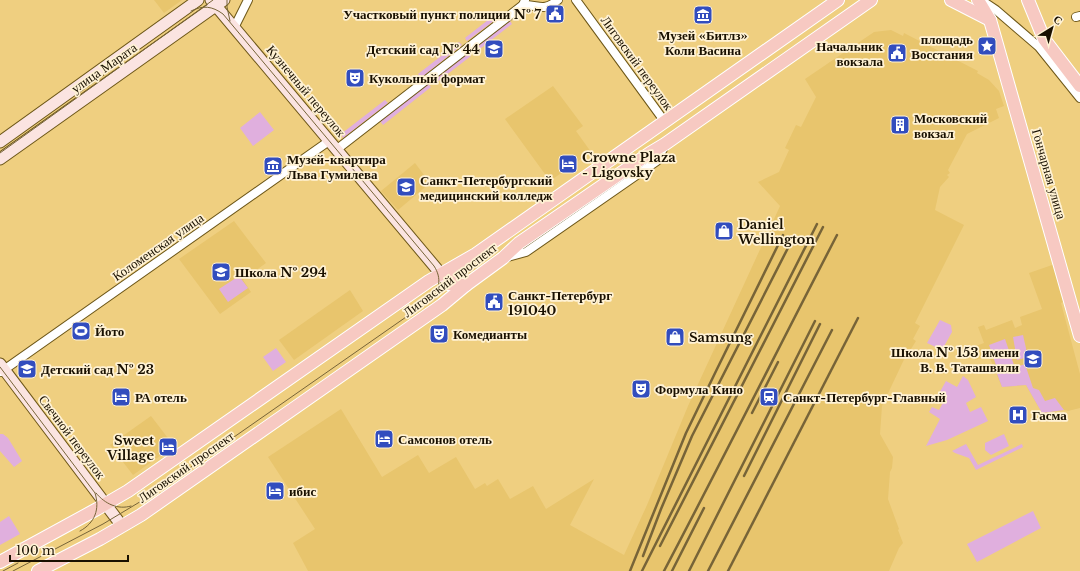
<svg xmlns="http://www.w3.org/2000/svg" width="1080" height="571" font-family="'Libre Baskerville',serif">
	<rect width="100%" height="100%" fill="#efcf80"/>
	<!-- built -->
	<g fill="#e8c56d">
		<path d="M154,0h28l-18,13z"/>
		<path d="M891,30l12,6 1,-3 74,38 -1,2 12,7 10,11 5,15 -8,3 3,9 -32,16 -19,36 2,3 -3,2 2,2 -9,10 -5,23 29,15 -49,98 5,3 -7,13 3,2 -5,8h-2l-27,57 -2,28 13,23 -1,11 -2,4 -2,27 11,30 -1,1 5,13 -4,5 -10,23h-581l-15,-28 22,-14 -47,-72 73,-48 41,68 36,-22 11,18 27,-16 19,32 10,-6 2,3 11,-7 12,20 23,-13 13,23 48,-30 -24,46 54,30 23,-50 41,-99 92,-200 -22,-24 21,-10 10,-22 -4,-2 11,-23 5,2 15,-30 -11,-18 69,-47z"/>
		<path d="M553,86l30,40 -7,5 15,21 -41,29 -45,-62z"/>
		<path d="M415,163l15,20 -32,27 -17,-19z"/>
		<path d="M234,221l32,42 -23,17 8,12 -31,22 -41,-55z"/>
		<path d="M1055,264l10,37 -4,2 19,71v34l-12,3 -4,-1 -22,3 -16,-28 -24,2 -13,-31 -14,4 -2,-5 -6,2 -2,-7 19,-7 -6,-16 6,-2 2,5 26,-10 3,8 7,-3 -2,-8 22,-8 -13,-36z"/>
		<path d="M350,290l13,21 -69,49 -15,-20z"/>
		<path d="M151,416l23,30 -41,29 -23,-30z"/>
	</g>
	<!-- green -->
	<g fill="#e0afde">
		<path d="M497,13l2,4 -32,24 -2,-3z"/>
		<path d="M510,21l2,3 -36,28 -3,-3z"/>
		<path d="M459,42l3,3 -41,33 -3,-4z"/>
		<path d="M468,53l3,3 -35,27 -2,-3z"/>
		<path d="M428,84l3,3 -48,38 -3,-4z"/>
		<path d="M385,100l3,3 -45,35 -2,-4z"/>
		<path d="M260,112l14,18 -21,16 -13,-18z"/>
		<path d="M239,276l9,12 -20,14 -9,-13z"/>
		<path d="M940,320l11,5 1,7 -10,18 -15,-7z"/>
		<path d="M1023,335l5,22 -11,3 -4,-23z"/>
		<path d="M1005,339l9,26 -16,6 -9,-26z"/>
		<path d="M276,348l10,14 -13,9 -10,-14z"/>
		<path d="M1025,364l8,24 6,2 6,11 10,-3 9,12 -22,3 -16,-28 -24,2 -5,-13z"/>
		<path d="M963,376l5,4 8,17 -10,6 4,9 11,-5 7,14 -41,19 -21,6 14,-27 -11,-7 3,-5 7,3 5,-9 -7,-4 9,-16 11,6z"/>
		<path d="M0,434h3l5,4 14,23 -8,6 -14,-16z"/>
		<path d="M1004,434l5,12 -18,9 -6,-5v-7z"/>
		<path d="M966,444l12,21 44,-21 1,3 -47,23 -7,-12 -14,-5 -3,-2z"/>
		<path d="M1033,511l8,17 -64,34 -10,-18z"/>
		<path d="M9,516l11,18 -20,11v-23z"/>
	</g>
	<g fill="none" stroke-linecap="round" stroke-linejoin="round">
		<defs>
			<g id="street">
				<path d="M576,0l89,122"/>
				<path d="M981,0l15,10 43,37 41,51"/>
				<path d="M523,5c17,0 20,7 35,-5"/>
				<path d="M1076,17l4,-1"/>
				<path d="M234,28l14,-28"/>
				<path d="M336,150l187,-145 2,-5"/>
				<path d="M504,258l22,-6 131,-91 8,-16"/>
				<path d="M1,372l328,-231"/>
			</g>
			<g id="secondary">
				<path d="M211,0l235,280"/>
				<path d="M0,142l198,-142"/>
				<path d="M0,159l224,-159"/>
				<path d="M0,364l122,162"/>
			</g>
			<g id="primary">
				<path d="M951,0l39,20"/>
				<path d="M978,0l12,20 90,316"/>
				<path d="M1028,0l16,39 36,47"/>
				<path d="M457,266l-8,18 17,1"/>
				<path d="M0,562l97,-53 31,-18 301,-210 47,-27 362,-254"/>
				<path d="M38,571l62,-32 41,-24 301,-210 24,-20 37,-27 16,-15 131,-90 15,-9 206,-144"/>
			</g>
		</defs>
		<!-- street casing -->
		<use href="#street" stroke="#6d5718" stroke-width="10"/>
		<!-- secondary casing -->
		<use href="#secondary" stroke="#6d5718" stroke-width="13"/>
		<!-- primary casing -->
		<use href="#primary" stroke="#fff" stroke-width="14"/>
		<!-- street -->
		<use href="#street" stroke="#fff" stroke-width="8"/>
		<!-- secondary -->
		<use href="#secondary" stroke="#fbe4e1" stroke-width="11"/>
		<!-- primary -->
		<use href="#primary" stroke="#f7c9c2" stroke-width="12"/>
		<!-- tram -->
		<g stroke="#776438" stroke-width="1">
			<path d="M227,0v7l3,14"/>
			<path d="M0,153l213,-153"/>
			<path d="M0,367l95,126c5,16 0,30 -15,38"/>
			<path d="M96,493c9,11 22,17 35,13"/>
			<path d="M3,571l15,-8"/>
			<path d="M13,571l90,-47 45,-27 281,-196c11,-10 13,-23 5,-35l-211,-252c-11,-8 -20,-9 -32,-3"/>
		</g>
		<!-- rail -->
		<g stroke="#776438" stroke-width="2.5">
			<path d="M752,413l26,-51"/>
			<path d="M744,476l76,-152"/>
			<path d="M660,546l163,-319"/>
			<path d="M643,556l18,-47 31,-73 100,-196"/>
			<path d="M630,571l56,-138 31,-64 66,-134"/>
			<path d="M642,571l175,-347"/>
			<path d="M664,571c59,-112 115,-224 173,-336"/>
			<path d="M672,571l32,-63"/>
			<path d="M689,571l126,-250"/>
			<path d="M708,571l124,-241"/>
			<path d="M728,571l130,-253"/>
		</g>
	</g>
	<!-- icons -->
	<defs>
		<symbol id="civic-square" viewBox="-11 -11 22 22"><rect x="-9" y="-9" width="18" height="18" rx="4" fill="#324dbe" stroke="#fff2d4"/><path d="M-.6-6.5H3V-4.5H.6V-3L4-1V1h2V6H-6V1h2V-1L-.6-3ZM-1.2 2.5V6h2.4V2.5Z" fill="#fff"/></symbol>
		<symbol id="museum-square" viewBox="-11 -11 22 22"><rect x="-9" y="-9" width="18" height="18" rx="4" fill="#324dbe" stroke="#fff2d4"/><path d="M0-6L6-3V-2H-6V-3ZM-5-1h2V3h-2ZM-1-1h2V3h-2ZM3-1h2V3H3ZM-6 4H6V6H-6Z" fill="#fff"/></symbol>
		<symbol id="sight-square" viewBox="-11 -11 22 22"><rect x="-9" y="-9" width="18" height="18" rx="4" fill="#324dbe" stroke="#fff2d4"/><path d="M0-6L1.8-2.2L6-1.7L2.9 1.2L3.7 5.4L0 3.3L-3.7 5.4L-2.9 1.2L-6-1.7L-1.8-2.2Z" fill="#fff"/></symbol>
		<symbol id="school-square" viewBox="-11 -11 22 22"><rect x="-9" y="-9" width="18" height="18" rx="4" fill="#324dbe" stroke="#fff2d4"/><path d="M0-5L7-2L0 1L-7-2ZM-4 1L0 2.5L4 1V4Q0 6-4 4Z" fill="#fff"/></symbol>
		<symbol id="theatre-square" viewBox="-11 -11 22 22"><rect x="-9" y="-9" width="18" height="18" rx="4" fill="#324dbe" stroke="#fff2d4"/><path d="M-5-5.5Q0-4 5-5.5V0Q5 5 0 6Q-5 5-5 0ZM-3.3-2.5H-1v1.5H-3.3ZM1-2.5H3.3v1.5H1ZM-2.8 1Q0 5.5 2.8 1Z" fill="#fff"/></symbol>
		<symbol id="building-square" viewBox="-11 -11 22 22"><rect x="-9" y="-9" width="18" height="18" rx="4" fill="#324dbe" stroke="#fff2d4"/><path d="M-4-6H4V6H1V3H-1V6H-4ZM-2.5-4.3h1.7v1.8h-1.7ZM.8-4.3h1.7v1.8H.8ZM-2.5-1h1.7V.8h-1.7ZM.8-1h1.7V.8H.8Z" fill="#fff"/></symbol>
		<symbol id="hotel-square" viewBox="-11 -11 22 22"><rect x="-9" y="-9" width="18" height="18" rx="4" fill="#324dbe" stroke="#fff2d4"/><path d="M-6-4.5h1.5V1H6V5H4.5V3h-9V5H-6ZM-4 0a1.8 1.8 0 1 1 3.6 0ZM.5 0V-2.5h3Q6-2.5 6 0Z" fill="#fff"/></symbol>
		<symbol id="university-square" viewBox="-11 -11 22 22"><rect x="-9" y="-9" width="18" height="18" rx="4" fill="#324dbe" stroke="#fff2d4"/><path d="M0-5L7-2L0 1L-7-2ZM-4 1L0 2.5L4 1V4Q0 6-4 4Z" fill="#fff"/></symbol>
		<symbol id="shop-square" viewBox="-11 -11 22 22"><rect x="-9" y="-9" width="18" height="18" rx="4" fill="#324dbe" stroke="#fff2d4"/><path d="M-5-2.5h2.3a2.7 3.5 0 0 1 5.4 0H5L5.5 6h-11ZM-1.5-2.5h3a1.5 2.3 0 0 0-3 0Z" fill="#fff"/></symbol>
		<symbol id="stadium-square" viewBox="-11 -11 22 22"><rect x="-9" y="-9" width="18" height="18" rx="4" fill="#324dbe" stroke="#fff2d4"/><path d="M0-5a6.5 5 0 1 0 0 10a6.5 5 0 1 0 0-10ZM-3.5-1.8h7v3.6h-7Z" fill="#fff"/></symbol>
		<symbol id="station-square" viewBox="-11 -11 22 22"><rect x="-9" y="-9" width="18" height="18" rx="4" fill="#324dbe" stroke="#fff2d4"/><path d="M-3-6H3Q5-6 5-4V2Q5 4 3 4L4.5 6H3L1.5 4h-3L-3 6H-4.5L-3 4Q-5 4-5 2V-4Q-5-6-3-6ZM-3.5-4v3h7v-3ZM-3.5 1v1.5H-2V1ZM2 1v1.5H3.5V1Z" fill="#fff"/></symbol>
		<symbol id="hospital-square" viewBox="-11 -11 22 22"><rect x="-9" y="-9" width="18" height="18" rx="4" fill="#324dbe" stroke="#fff2d4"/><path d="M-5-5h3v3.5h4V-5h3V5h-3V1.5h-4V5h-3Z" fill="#fff"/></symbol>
	</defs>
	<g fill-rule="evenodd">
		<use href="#civic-square" x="544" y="3" width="22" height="22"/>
		<use href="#museum-square" x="692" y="4" width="22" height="22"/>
		<use href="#sight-square" x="976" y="35" width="22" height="22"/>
		<use href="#school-square" x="483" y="38" width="22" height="22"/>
		<use href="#civic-square" x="886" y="42" width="22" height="22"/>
		<use href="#theatre-square" x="344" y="67" width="22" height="22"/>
		<use href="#building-square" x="889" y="114" width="22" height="22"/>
		<use href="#hotel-square" x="557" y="153" width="22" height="22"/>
		<use href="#museum-square" x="262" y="155" width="22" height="22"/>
		<use href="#university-square" x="395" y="176" width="22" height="22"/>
		<use href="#shop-square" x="713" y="220" width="22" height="22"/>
		<use href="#school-square" x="210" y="261" width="22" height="22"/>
		<use href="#civic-square" x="483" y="291" width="22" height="22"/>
		<use href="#stadium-square" x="70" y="320" width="22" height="22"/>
		<use href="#theatre-square" x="428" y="323" width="22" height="22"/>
		<use href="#shop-square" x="664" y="326" width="22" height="22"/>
		<use href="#school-square" x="1022" y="348" width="22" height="22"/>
		<use href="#school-square" x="16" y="358" width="22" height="22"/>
		<use href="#theatre-square" x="630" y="378" width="22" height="22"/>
		<use href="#hotel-square" x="110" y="386" width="22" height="22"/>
		<use href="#station-square" x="758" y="386" width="22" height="22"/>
		<use href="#hospital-square" x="1007" y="404" width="22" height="22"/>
		<use href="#hotel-square" x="373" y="428" width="22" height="22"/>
		<use href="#hotel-square" x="157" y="436" width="22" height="22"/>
		<use href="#hotel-square" x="264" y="480" width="22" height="22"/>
	</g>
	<g text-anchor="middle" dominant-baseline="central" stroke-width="3.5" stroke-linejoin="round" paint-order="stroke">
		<!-- poi labels -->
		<g font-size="13" font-weight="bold" fill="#191000" stroke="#fff2d4" text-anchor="start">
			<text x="541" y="14" text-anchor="end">Участковый пункт полиции № 7</text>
			<text x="703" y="35" text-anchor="middle">Музей «Битлз»<tspan x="703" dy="15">Коли Васина</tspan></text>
			<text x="973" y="39" text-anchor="end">площадь<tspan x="973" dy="15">Восстания</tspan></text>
			<text x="883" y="46" text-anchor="end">Начальник<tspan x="883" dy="15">вокзала</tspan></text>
			<text x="480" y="49" text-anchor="end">Детский сад № 44</text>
			<text x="369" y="78">Кукольный формат</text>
			<text x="914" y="118">Московский<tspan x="914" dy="15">вокзал</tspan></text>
			<text x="582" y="157">Crowne Plaza<tspan x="582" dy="15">- Ligovsky</tspan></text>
			<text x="287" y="159">Музей-квартира<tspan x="287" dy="15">Льва Гумилева</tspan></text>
			<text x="420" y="180">Санкт-Петербургский<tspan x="420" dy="15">медицинский колледж</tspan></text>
			<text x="738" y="224">Daniel<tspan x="738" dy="15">Wellington</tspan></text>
			<text x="235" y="272">Школа № 294</text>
			<text x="508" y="295">Санкт-Петербург<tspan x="508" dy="15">191040</tspan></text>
			<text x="95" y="331">Йото</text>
			<text x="453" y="334">Комедианты</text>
			<text x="689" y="337">Samsung</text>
			<text x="1019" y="352" text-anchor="end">Школа № 153 имени<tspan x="1019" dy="15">В. В. Таташвили</tspan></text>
			<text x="41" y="369">Детский сад № 23</text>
			<text x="655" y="389">Формула Кино</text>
			<text x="135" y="397">РА отель</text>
			<text x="783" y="397">Санкт-Петербург-Главный</text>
			<text x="1032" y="415">Гасма</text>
			<text x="398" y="439">Самсонов отель</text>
			<text x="154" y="440" text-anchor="end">Sweet<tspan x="154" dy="15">Village</tspan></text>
			<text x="289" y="491">ибис</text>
		</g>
		<!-- street labels -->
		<g font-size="13" fill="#191000" stroke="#fff2d4">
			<text transform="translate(637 63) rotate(54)">Лиговский переулок</text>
			<text transform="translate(104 68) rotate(-35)">улица Марата</text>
			<text transform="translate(306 91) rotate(50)">Кузнечный переулок</text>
			<text transform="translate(1049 174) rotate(74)">Гончарная улица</text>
			<text transform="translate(158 247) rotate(-35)">Коломенская улица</text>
			<text transform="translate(450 280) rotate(-37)">Лиговский проспект</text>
			<text transform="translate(72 437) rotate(53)">Свечной переулок</text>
			<text transform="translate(186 467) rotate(-35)">Лиговский проспект</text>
		</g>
	</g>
	<!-- north arrow -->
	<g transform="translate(1052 28) rotate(37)" stroke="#fff2d4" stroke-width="3" paint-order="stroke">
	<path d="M0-3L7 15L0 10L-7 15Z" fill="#191000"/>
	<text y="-6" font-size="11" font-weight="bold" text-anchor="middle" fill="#191000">С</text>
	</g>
	<!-- scale -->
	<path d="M10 555v6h118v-6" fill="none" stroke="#191000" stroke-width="2"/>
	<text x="16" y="555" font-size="12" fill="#191000" stroke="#fff2d4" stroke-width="3" paint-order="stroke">100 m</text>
</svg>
